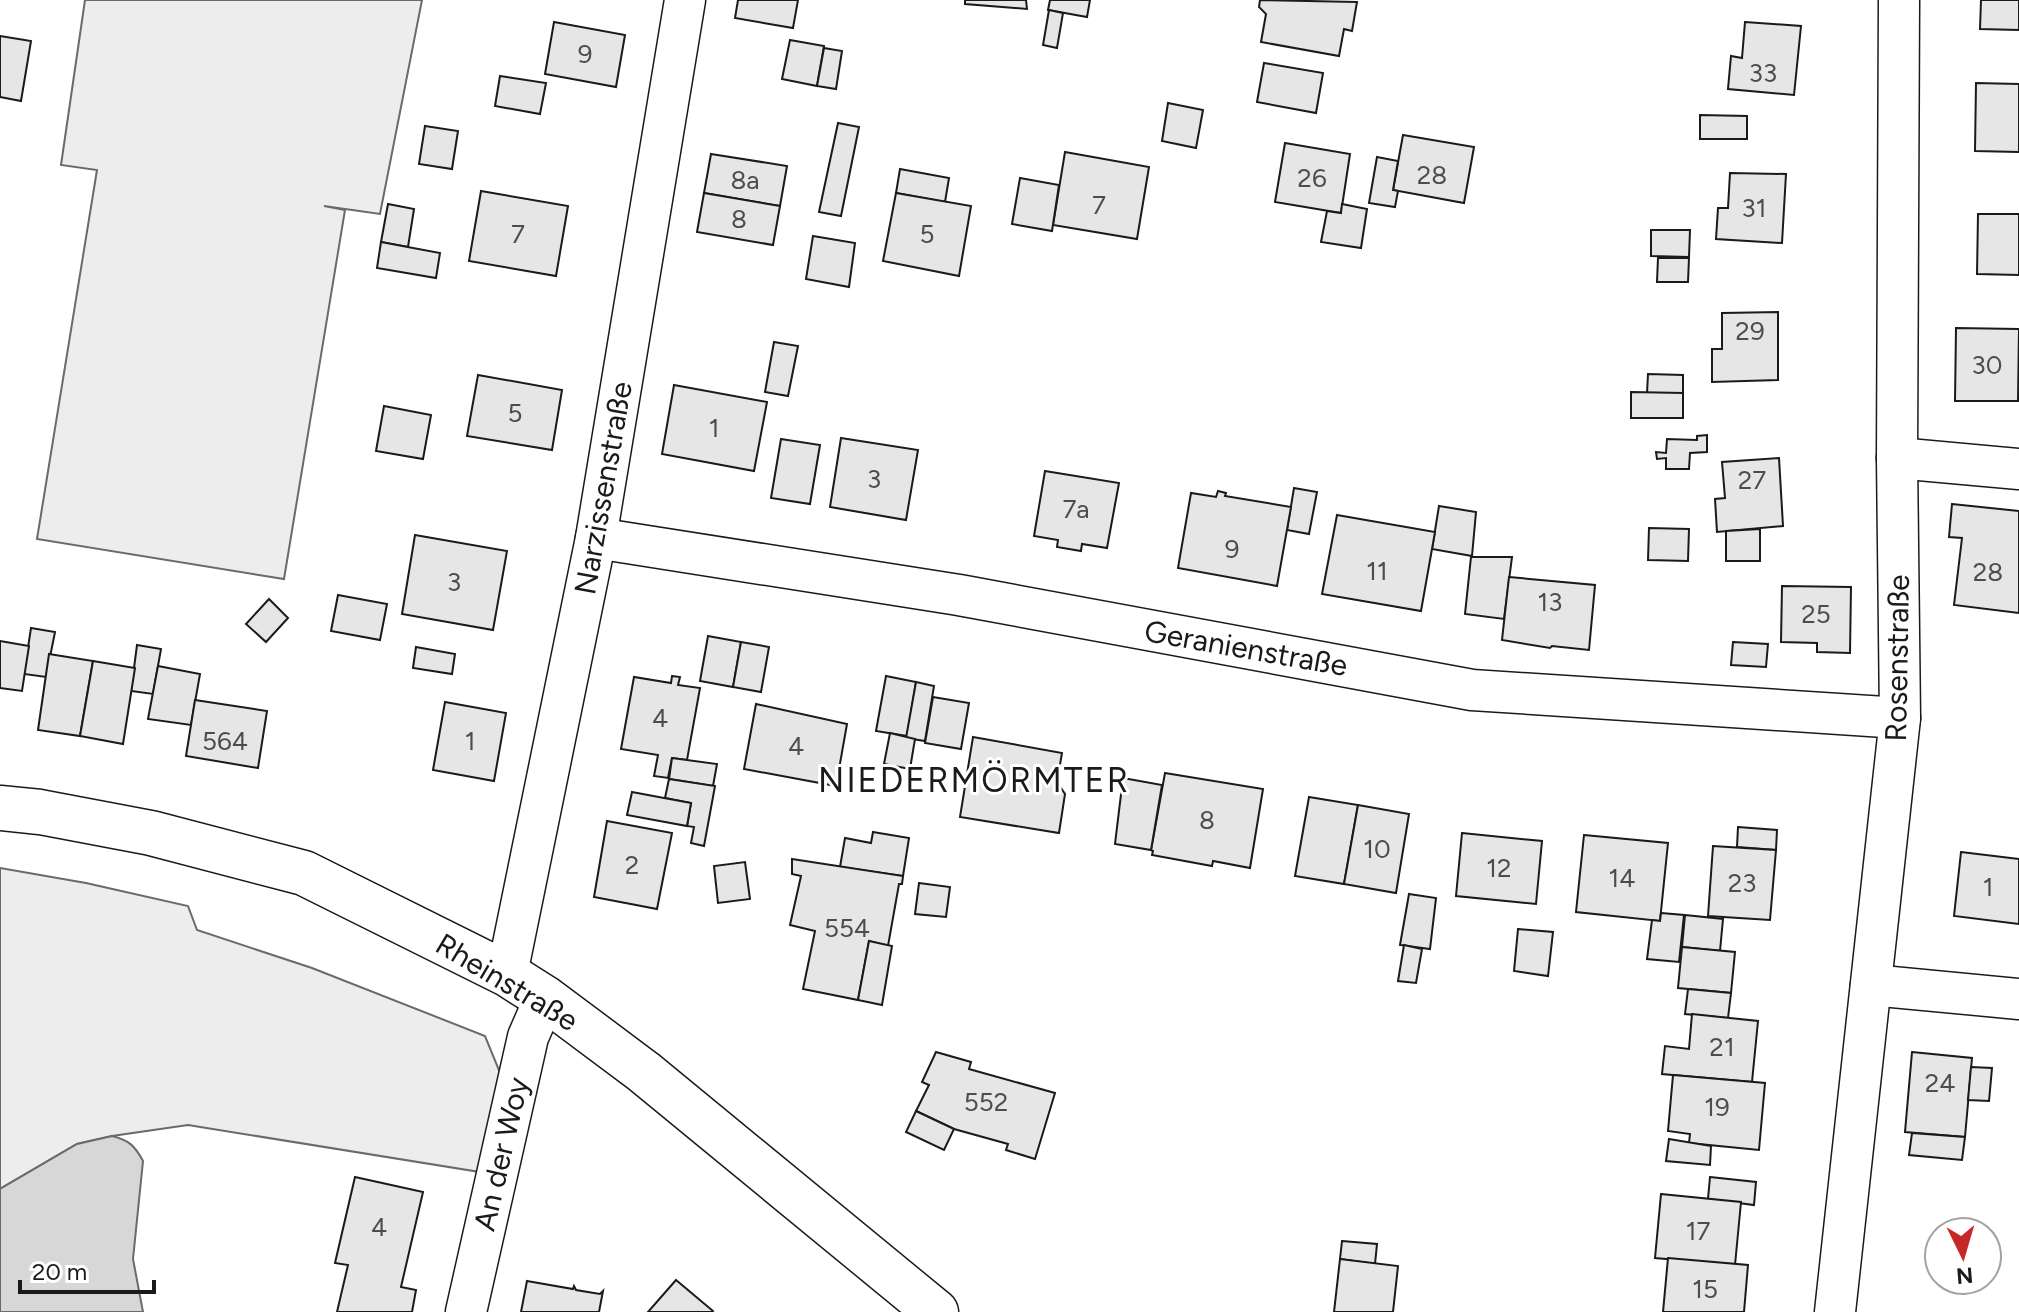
<svg xmlns="http://www.w3.org/2000/svg" width="2019" height="1312" font-family="Figtree,sans-serif">
	<rect width="100%" height="100%" fill="#fff"/>
	<!-- built -->
	<g fill="#ededed" stroke="#6a6a6a" stroke-width="2">
		<path d="M85,0h337l-42,214 -56,-8 21,4 -61,369 -247,-40 60,-369 -36,-5z"/>
		<path d="M0,868l86,15 102,23 9,24 115,38 173,68 16,39 -21,97 -292,-47 -76,11 -35,8 -77,45z"/>
	</g>
	<!-- water -->
	<path fill="#d7d7d7" stroke="#6a6a6a" stroke-width="2" d="M112,1136c17,4 23,10 31,25l-10,98 10,53h-143v-123l77,-45z"/>
	<!-- building -->
	<g fill="#e6e6e6" stroke="#1a1a1a" stroke-width="2">
		<path d="M738,0h60l-5,28 -58,-10z"/>
		<path d="M965,0h61l1,9 -62,-5z"/>
		<path d="M1050,0h40l-3,17 -39,-7z"/>
		<path d="M1260,0l97,2 -5,29 -8,-2 -5,27 -78,-14 5,-28 -7,-7z"/>
		<path d="M1981,0h38v30l-39,-1z"/>
		<path d="M1049,10l14,3 -6,35 -14,-3z"/>
		<path d="M554,22l71,13 -9,52 -71,-13z"/>
		<path d="M1745,22l56,4 -7,69 -66,-6 3,-33 11,2z"/>
		<path d="M0,36l31,5 -10,60 -21,-4z"/>
		<path d="M790,40l34,6 -7,40 -35,-7z"/>
		<path d="M824,48l18,3 -6,38 -19,-3z"/>
		<path d="M1264,63l59,10 -7,40 -59,-11z"/>
		<path d="M500,76l46,7 -6,31 -45,-8z"/>
		<path d="M1976,83l43,1v68l-44,-1z"/>
		<path d="M1168,103l35,7 -7,38 -34,-7z"/>
		<path d="M1700,115l47,1v23h-47z"/>
		<path d="M838,123l21,4 -18,89 -22,-4z"/>
		<path d="M425,126l33,5 -6,38 -33,-5z"/>
		<path d="M1403,135l71,12 -10,56 -71,-13z"/>
		<path d="M1285,143l65,11 -9,59 -66,-11z"/>
		<path d="M1065,152l84,15 -12,72 -84,-14z"/>
		<path d="M711,154l76,12 -7,40 -76,-13z"/>
		<path d="M1377,157l21,4 -5,29 5,1 -3,16 -26,-4z"/>
		<path d="M900,169l49,9 -4,24 -49,-9z"/>
		<path d="M1730,173l56,1 -4,69 -66,-4 2,-31h10z"/>
		<path d="M1020,178l39,7 -7,46 -40,-7z"/>
		<path d="M481,191l87,15 -12,70 -87,-15z"/>
		<path d="M704,193l76,13 -7,39 -76,-13z"/>
		<path d="M896,193l75,13 -12,70 -76,-15z"/>
		<path d="M388,204l26,5 -6,38 -27,-5z"/>
		<path d="M1342,204l25,5 -6,39 -40,-6 6,-31 14,2z"/>
		<path d="M1978,214h41v61l-42,-1z"/>
		<path d="M1651,230h39l-1,27 -38,-1z"/>
		<path d="M813,236l42,7 -6,44 -43,-8z"/>
		<path d="M381,242l59,11 -4,25 -59,-10z"/>
		<path d="M1658,258h31l-1,24h-31z"/>
		<path d="M1778,312v68l-66,2v-33h10v-36z"/>
		<path d="M1956,328l63,1 -1,72h-63z"/>
		<path d="M774,342l24,4 -10,50 -23,-4z"/>
		<path d="M1648,374l35,1v18h-36z"/>
		<path d="M478,375l84,15 -10,60 -85,-14z"/>
		<path d="M674,385l93,17 -13,69 -92,-17z"/>
		<path d="M1631,392l52,1v25h-52z"/>
		<path d="M384,406l47,9 -8,44 -47,-8z"/>
		<path d="M1707,435v17l-17,1 -1,16h-23v-11l-9,1 -1,-7 10,1 1,-14 30,1v-4z"/>
		<path d="M841,438l77,12 -12,70 -76,-13z"/>
		<path d="M781,439l39,6 -10,59 -39,-6z"/>
		<path d="M1779,458l4,68 -66,6 -2,-33 10,-1 -3,-36z"/>
		<path d="M1045,471l74,12 -12,65 -25,-4 -1,7 -24,-4 1,-7 -24,-4z"/>
		<path d="M1294,488l23,4 -8,42 -22,-4z"/>
		<path d="M1218,491l8,2 -1,3 66,11 -14,79 -99,-18 13,-75 25,4z"/>
		<path d="M1952,504l67,7v102l-65,-8 8,-67 -13,-1z"/>
		<path d="M1439,506l37,6 -4,44 -40,-7z"/>
		<path d="M1337,515l98,17 -14,79 -99,-17z"/>
		<path d="M1649,528l40,1 -1,32 -40,-1z"/>
		<path d="M1760,529v32h-34v-30z"/>
		<path d="M415,535l92,16 -14,79 -91,-16z"/>
		<path d="M1471,557h41l-8,62 -39,-5z"/>
		<path d="M1509,577l86,8 -6,65 -37,-4 -2,2 -48,-8z"/>
		<path d="M1782,586l69,1 -1,66 -33,-1v-9l-36,-1z"/>
		<path d="M338,595l49,9 -7,36 -49,-9z"/>
		<path d="M269,599l19,19 -22,24 -20,-18z"/>
		<path d="M31,628l24,4 -9,45 -22,-3z"/>
		<path d="M708,636l33,6 -8,45 -33,-6z"/>
		<path d="M0,641l29,5 -7,45 -22,-3z"/>
		<path d="M741,642l28,5 -8,45 -28,-5z"/>
		<path d="M1733,642l35,2 -2,23 -35,-2z"/>
		<path d="M137,645l24,4 -8,45 -22,-3z"/>
		<path d="M416,647l39,7 -3,20 -39,-6z"/>
		<path d="M49,654l44,7 -13,75 -42,-6z"/>
		<path d="M93,661l42,7 -12,76 -43,-8z"/>
		<path d="M158,666l42,8 -9,51 -43,-6z"/>
		<path d="M672,676l8,1 -2,8 22,3 -13,72 -15,-2 -4,20 -14,-2 4,-21 -37,-6 13,-72 37,6z"/>
		<path d="M886,676l30,6 -9,54 -31,-5z"/>
		<path d="M916,682l18,4 -9,55 -19,-3z"/>
		<path d="M933,697l36,6 -8,46 -36,-6z"/>
		<path d="M195,700l72,11 -9,57 -72,-12z"/>
		<path d="M445,702l61,11 -12,68 -61,-11z"/>
		<path d="M756,704l91,20 -11,62 -92,-17z"/>
		<path d="M890,733l25,6 -5,30 -26,-5z"/>
		<path d="M973,737l89,16 -5,29 8,12 -6,39 -99,-16z"/>
		<path d="M672,758l45,6 -4,22 -44,-7z"/>
		<path d="M1165,773l98,16 -13,79 -37,-7 -1,5 -60,-11 1,-4 -2,-1z"/>
		<path d="M1123,778l39,7 -11,65 -36,-6z"/>
		<path d="M669,779l46,7 -11,60 -13,-3 3,-16 -7,-1 4,-23 -26,-5z"/>
		<path d="M632,792l59,11 -4,23 -60,-11z"/>
		<path d="M1309,797l49,8 -14,79 -49,-8z"/>
		<path d="M1358,805l51,9 -13,79 -52,-9z"/>
		<path d="M607,821l65,12 -15,76 -63,-12z"/>
		<path d="M1738,827l39,3 -1,20 -39,-3z"/>
		<path d="M873,832l36,6 -6,38 -63,-9 5,-29 26,5z"/>
		<path d="M1462,833l80,8 -6,63 -80,-8z"/>
		<path d="M1584,835l84,8 -8,78 -84,-9z"/>
		<path d="M1713,846l63,4 -6,70 -62,-4z"/>
		<path d="M1961,852l58,7v65l-65,-8z"/>
		<path d="M792,859l111,17 -1,8h-3l-11,62 -19,-5 -11,59 -55,-11 12,-58 -25,-6 11,-49 -9,-2z"/>
		<path d="M745,862l5,37 -32,4 -4,-37z"/>
		<path d="M919,883l31,4 -4,30 -31,-3z"/>
		<path d="M1409,894l27,4 -6,51 -30,-4z"/>
		<path d="M1661,913l23,2 -5,47 -32,-3 5,-39 8,1z"/>
		<path d="M1685,915l38,4 -3,32 -38,-4z"/>
		<path d="M1518,929l35,3 -5,44 -34,-5z"/>
		<path d="M869,941l23,5 -10,59 -24,-5z"/>
		<path d="M1404,945l18,4 -6,34 -18,-2z"/>
		<path d="M1682,947l53,5 -4,41 -53,-5z"/>
		<path d="M1688,989l43,4 -3,25 -43,-4z"/>
		<path d="M1692,1014l66,7 -6,61 -90,-8 3,-28 24,3z"/>
		<path d="M936,1052l35,10 -2,7 86,24 -20,66 -29,-9 2,-6 -54,-15 -38,-18 13,-26 -7,-3z"/>
		<path d="M1912,1052l60,6 -7,79 -60,-5z"/>
		<path d="M1971,1067l21,1 -3,33 -21,-1z"/>
		<path d="M1673,1075l92,8 -6,67 -70,-7 1,-9 -22,-3z"/>
		<path d="M916,1111l38,18 -10,21 -38,-18z"/>
		<path d="M1912,1133l53,4 -3,23 -53,-5z"/>
		<path d="M1669,1139l42,7 -1,19 -44,-4z"/>
		<path d="M355,1177l68,15 -22,95 15,3 -4,22h-75l11,-47 -13,-2z"/>
		<path d="M1710,1177l46,5 -2,23 -46,-6z"/>
		<path d="M1661,1194l80,8 -6,63 -80,-7z"/>
		<path d="M1342,1241l35,3 -2,20 -35,-5z"/>
		<path d="M1668,1258l80,7 -4,47h-81z"/>
		<path d="M1340,1259l58,7 -5,46h-59z"/>
		<path d="M676,1280l37,31 -1,1h-64z"/>
		<path d="M527,1281l46,8 1,-3 2,4 24,4 3,-3 -4,21h-78z"/>
	</g>
	<g fill="none" stroke-linecap="round" stroke-linejoin="round">
		<defs>
			<g id="minor">
				<path d="M1897,458l122,11"/>
				<path d="M596,538l363,57 513,95 428,28"/>
				<path d="M507,974l89,-436 89,-538"/>
				<path d="M1871,985l148,14"/>
				<path d="M466,1312l62,-275 17,-39"/>
				<path d="M1835,1312l65,-594 -3,-260 2,-458"/>
			</g>
			<path id="secondary" d="M0,808l40,4 111,21 153,40 203,101 38,24 99,74 292,240"/>
		</defs>
		<!-- minor casing -->
		<use href="#minor" stroke="#1a1a1a" stroke-width="43"/>
		<!-- secondary casing -->
		<use href="#secondary" stroke="#1a1a1a" stroke-width="47"/>
		<!-- minor -->
		<use href="#minor" stroke="#fff" stroke-width="40"/>
		<!-- secondary -->
		<use href="#secondary" stroke="#fff" stroke-width="44"/>
	</g>
	<g text-anchor="middle" dominant-baseline="central" stroke-width="6" stroke-linejoin="round" paint-order="stroke">
		<!-- number labels -->
		<g font-size="26" fill="#4d4d4d">
			<text x="585" y="54">9</text>
			<text x="1763" y="73">33</text>
			<text x="1432" y="175">28</text>
			<text x="1312" y="178">26</text>
			<text x="745" y="180">8a</text>
			<text x="1099" y="205">7</text>
			<text x="1754" y="208">31</text>
			<text x="739" y="219">8</text>
			<text x="518" y="234">7</text>
			<text x="927" y="234">5</text>
			<text x="1750" y="331">29</text>
			<text x="1987" y="365">30</text>
			<text x="515" y="413">5</text>
			<text x="714" y="428">1</text>
			<text x="874" y="479">3</text>
			<text x="1752" y="480">27</text>
			<text x="1076" y="509">7a</text>
			<text x="1232" y="549">9</text>
			<text x="1377" y="571">11</text>
			<text x="1988" y="572">28</text>
			<text x="454" y="582">3</text>
			<text x="1550" y="602">13</text>
			<text x="1816" y="614">25</text>
			<text x="660" y="718">4</text>
			<text x="225" y="741">564</text>
			<text x="470" y="741">1</text>
			<text x="796" y="746">4</text>
			<text x="1207" y="820">8</text>
			<text x="1377" y="849">10</text>
			<text x="632" y="865">2</text>
			<text x="1499" y="868">12</text>
			<text x="1622" y="878">14</text>
			<text x="1742" y="883">23</text>
			<text x="1988" y="887">1</text>
			<text x="847" y="928">554</text>
			<text x="1722" y="1047">21</text>
			<text x="1940" y="1083">24</text>
			<text x="986" y="1102">552</text>
			<text x="1717" y="1107">19</text>
			<text x="379" y="1227">4</text>
			<text x="1698" y="1231">17</text>
			<text x="1705" y="1289">15</text>
		</g>
		<!-- street labels -->
		<g font-size="30" fill="#1a1a1a" stroke="#fff">
			<text transform="translate(603 488) rotate(-80)">Narzissenstraße</text>
			<text transform="translate(1246 648) rotate(10)">Geranienstraße</text>
			<text transform="translate(1897 658) rotate(-89)">Rosenstraße</text>
			<text transform="translate(507 982) rotate(31)">Rheinstraße</text>
			<text transform="translate(501 1154) rotate(-77)">An der Woy</text>
		</g>
		<!-- quarter labels -->
		<g font-size="34" letter-spacing="2" fill="#1a1a1a" stroke="#fff">
			<text x="974" y="780">NIEDERMÖRMTER</text>
		</g>
	</g>
	<!-- north arrow -->
	<g transform="translate(1963 1256) rotate(175)"><circle r="38" fill="#ffffff" stroke="#a3a3a3" stroke-width="2"/>
	<path d="M0-6L14 30L0 20L-14 30Z" fill="#c62828"/>
	<text y="-12" font-size="22" font-weight="bold" text-anchor="middle" fill="#1a1a1a">N</text>
	</g>
	<!-- scale -->
	<path d="M20 1280v12h134v-12" fill="none" stroke="#1a1a1a" stroke-width="4"/>
	<text x="32" y="1280" font-size="24" fill="#1a1a1a" stroke="#ffffff" stroke-width="6" paint-order="stroke">20 m</text>
</svg>
